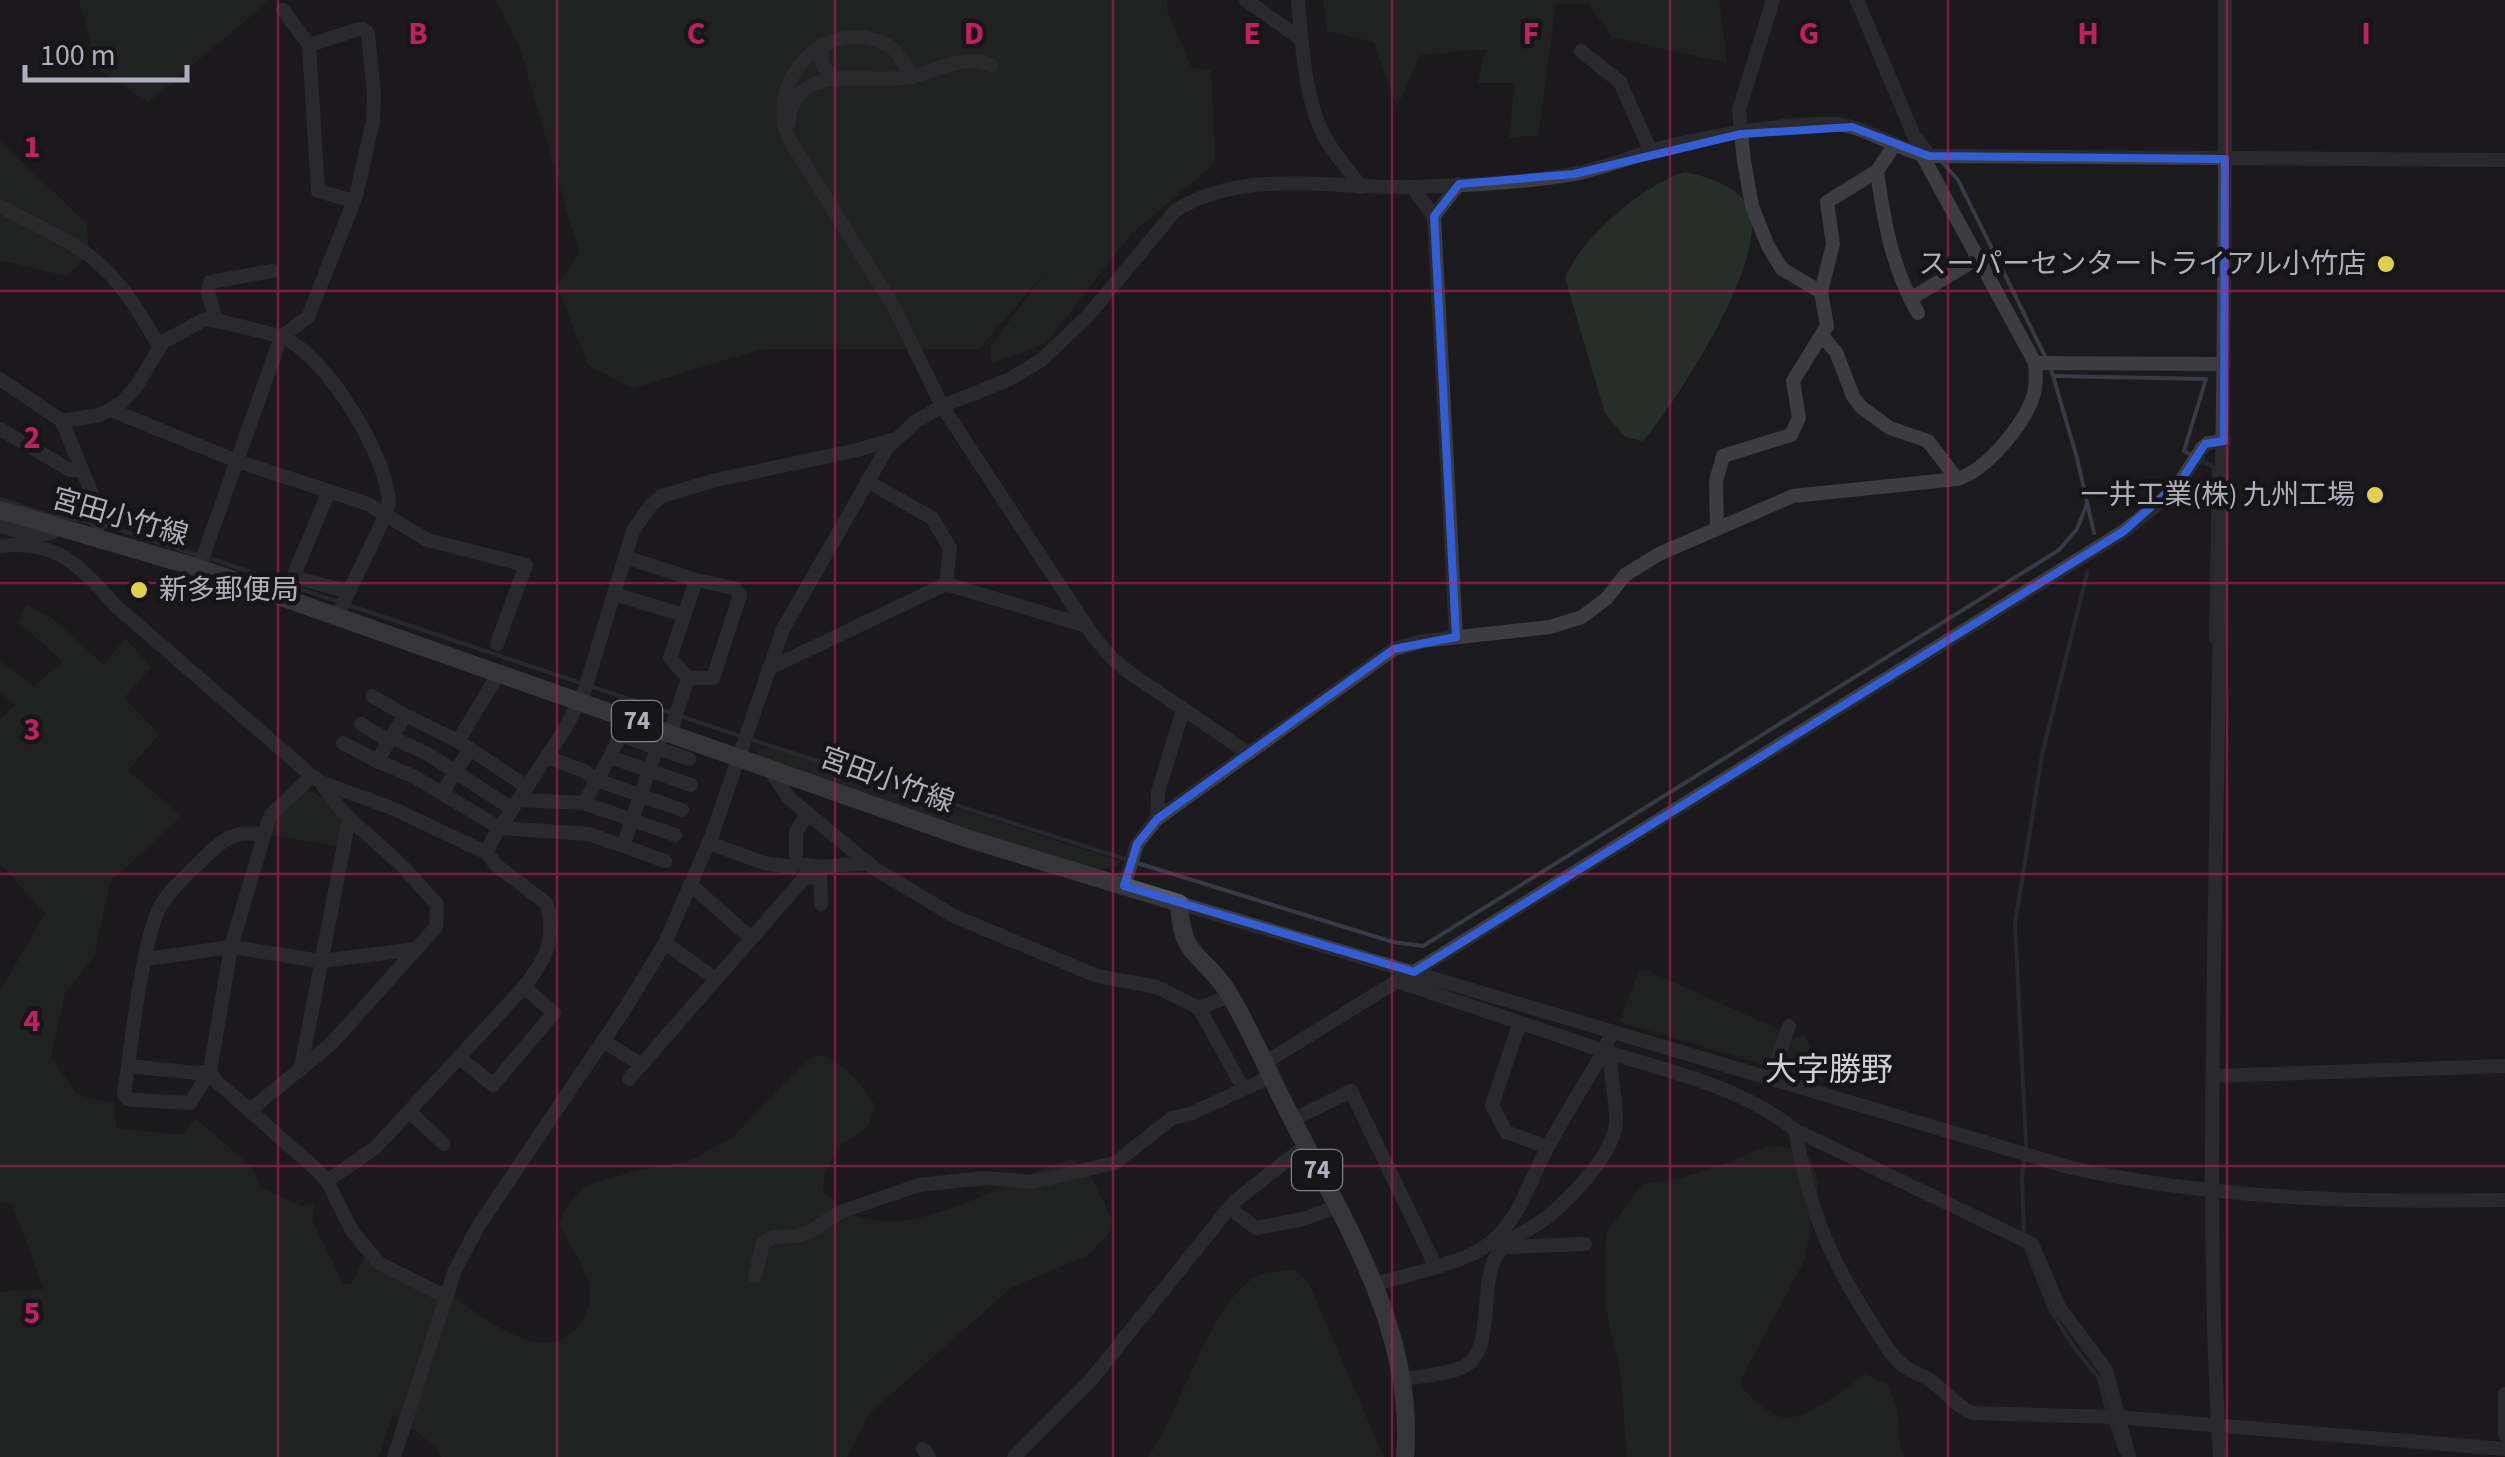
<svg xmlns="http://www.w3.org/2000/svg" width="2505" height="1457" font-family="'Source Sans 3','Noto Sans JP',sans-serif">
	<rect width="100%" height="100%" fill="#1b1a1c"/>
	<!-- green -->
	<g fill="#272e2a">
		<path d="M79,0h191l-122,102 -50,-33z"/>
		<path d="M496,0h671v10l25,58 19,2 4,93 -84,71 -86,110 -54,19v-17l56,-76 -68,79h-218l-128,39 -45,-23 -31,-80 22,-32 -59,-205z"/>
		<path d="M1323,0h396l8,63 -115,-26 -23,-33h-33l-18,131 -29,3 6,-55h-37l8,-34 -66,6 -23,52 -23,-65 -47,-11z"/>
		<path d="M0,141l85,81c7,26 1,38 -19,54l-66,-16z"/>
		<path d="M1685,172c22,5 47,12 61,31 32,43 -71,202 -103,238l-18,-4 -20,-24 -40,-135c16,-40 79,-94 120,-106z"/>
		<path d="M27,605l25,13 52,47 21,-27 26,29 -27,31 35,36 -31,37 54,45 -72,66 -16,74 -29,37 -14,64 26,38 37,8 2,25 66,7 14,-16 55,47 10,22 41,18 13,-3 -3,17 31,64 9,-1 13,-26 9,-2c19,9 39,16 56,26 36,20 109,93 147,47 31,-36 0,-69 -18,-103l7,-17 18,-21 53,-17 52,-9 43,-23 74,-77 13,-6c24,7 42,30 56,50l-7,22 -28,19 -16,27 -1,19c10,7 20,19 32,23 64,26 154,-38 216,-56l16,9 25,52 -3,13 -22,23 -75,31 -142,126 -23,44h-405l-11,-14 -38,-29 -14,43h-379v-165l44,-3 -32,-85 -12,-2v-211l45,-77 -45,-51v-142l15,-16 -15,-13v-31l34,25 29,-25 -45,-39z"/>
		<path d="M756,744l5,5 10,-1 348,113 -2,5 -18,4 -79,-19 -262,-95z"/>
		<path d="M306,790c11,2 34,19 37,31 2,7 -3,18 -4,25l-69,-11 5,-16z"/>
		<path d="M1646,970l134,60 -12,36 -148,-44 18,-50z"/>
		<path d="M1805,1036l20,47 -45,-13 10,-32z"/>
		<path d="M1767,1146l22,2 21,10 9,24 -15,79 -63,118 2,10c11,10 23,24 39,28 21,6 66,-30 82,-43l23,10 10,23 3,37 4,13h-277l-6,-82 -16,-72 1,-70 37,-49c46,-4 82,-20 124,-38z"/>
		<path d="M1294,1270l14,12 76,175h-236c31,-40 66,-168 115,-183 10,-3 22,-3 31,-4z"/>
	</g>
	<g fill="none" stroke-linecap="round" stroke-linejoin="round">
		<!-- stream -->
		<g stroke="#353a44" stroke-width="4">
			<path d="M1920,134l12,17"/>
			<path d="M1942,162l16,18 89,180"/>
			<path d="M2051,369l26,89 17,75"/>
			<path d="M2055,376l151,3 -22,72 7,4"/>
			<path d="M2199,459l15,8 -3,174"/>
			<path d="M0,499l44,15 60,11 93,30"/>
			<path d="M206,557l133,45"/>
			<path d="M348,605l233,78"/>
			<path d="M590,686l81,27"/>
			<path d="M680,716l63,21"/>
			<path d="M752,740l376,120"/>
			<path d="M1137,863l256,79 30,4 636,-396 18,-21 10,-25"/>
			<path d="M2024,1237l-2,-62 4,-31 -11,-220 27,-169 45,-182"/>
			<path d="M2025,1246l25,63 25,40 24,29 9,36"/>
			<path d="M2111,1423l10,29"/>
		</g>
		<!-- minor -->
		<g stroke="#3c3c41" stroke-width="14">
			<path d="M1246,0l55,39"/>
			<path d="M1298,0c4,43 6,95 25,134 10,19 26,36 38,53"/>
			<path d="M823,44c-5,16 0,29 16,35"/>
			<path d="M309,45l9,146 36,10"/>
			<path d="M1581,51l39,31 31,70"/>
			<path d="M912,77c-5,-8 -10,-19 -17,-26 -7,-8 -18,-11 -28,-13 -55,-9 -100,50 -78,101l105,168 48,99 151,230 21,24 16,13 118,80"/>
			<path d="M789,123c0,-16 8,-31 23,-38 31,-14 70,-1 103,-9 27,-7 48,-22 76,-11"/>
			<path d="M1877,171c7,51 15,97 41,142"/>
			<path d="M1412,187l22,29 22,421"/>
			<path d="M0,206c30,17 63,30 91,51 30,23 49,57 68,89"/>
			<path d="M1434,216l25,-32"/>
			<path d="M1821,292l12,-48 -6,-42 50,-31 18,-27"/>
			<path d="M1910,299l68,-41"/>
			<path d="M216,321l-8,-29 2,-10 62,-11"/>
			<path d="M1823,337l13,15 17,44 8,11 29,21 38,13 29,38"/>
			<path d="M2035,363l189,1"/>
			<path d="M0,379l62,42 39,95 -7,24"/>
			<path d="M111,410l126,51 131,43 59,36 99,25 -29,79"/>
			<path d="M62,421l38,-6 21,-12 15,-16 27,-45 42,-23c11,1 71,15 81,20 42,20 102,118 103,165 0,8 -44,94 -51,110"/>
			<path d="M0,429l70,41h11"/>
			<path d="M867,481l65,37 18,30 -4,36 141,42"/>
			<path d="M329,491l-36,86 53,14"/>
			<path d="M0,526c19,5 40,15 58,3"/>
			<path d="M1717,528l-1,-47 7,-25 68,-21 8,-17 -6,-37 34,-55 -6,-34 -39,-23 -14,-23 -16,-40 -8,-45 -5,-51 34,-110"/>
			<path d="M0,546c58,-7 81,21 116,60l196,170 9,6 73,27 93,44 9,12 50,38c12,34 -1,57 -22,84l-149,161 -48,33"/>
			<path d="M625,557l71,23 -26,78 18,20 -18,55"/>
			<path d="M199,568l82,-231 27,-20 48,-121 17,-75 1,-26 -6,-62 -5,-4 -7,1 -47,15 -26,-35"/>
			<path d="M614,594l70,21"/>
			<path d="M768,669l178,-85"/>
			<path d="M499,673l-41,68 69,46"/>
			<path d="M688,678h25l27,-83 -6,-7 -38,-8"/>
			<path d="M372,696l33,19"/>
			<path d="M361,724l28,17"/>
			<path d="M391,737l37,17 84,55"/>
			<path d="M458,741l-53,-26 -28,46 36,15 87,52 89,6 34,12 40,-116"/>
			<path d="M343,743l34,18"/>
			<path d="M547,757l37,14 13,9 85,30"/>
			<path d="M689,759l-69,-24 -10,22 81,28"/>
			<path d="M767,766l22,32 86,71 79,47 143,60 60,11 42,21 31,-12"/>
			<path d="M312,776l-41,39 -3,7 -37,125 -21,124 5,9 103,91 9,10 25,50 27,32 65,33"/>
			<path d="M442,793l28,-44"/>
			<path d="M519,800l65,3 91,32"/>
			<path d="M584,803l26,-46"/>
			<path d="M808,813l-12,19v32l24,3 48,-4"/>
			<path d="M1157,819l1,-27 25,-82"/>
			<path d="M709,843l55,20 28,4 4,-3"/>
			<path d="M623,846l42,15"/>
			<path d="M487,853l5,-13 73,-111 20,-40 48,-158 18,-26 11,-9 54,-16 141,-30 35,-10"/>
			<path d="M820,872l1,32"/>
			<path d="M692,886l59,52"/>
			<path d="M1124,886l13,-42 20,-25 237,-170 29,-8 127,-14 32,-10 25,-19 18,-23 34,-21 134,-58 164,-17c29,-8 68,-55 77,-85 2,-9 2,-21 1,-31l-113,-208 -65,-155"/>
			<path d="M1179,903l893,265c143,31 287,35 433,32"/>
			<path d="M665,943l51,36"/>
			<path d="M147,959l84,-12 90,14 96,-12"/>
			<path d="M1414,972l710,-441 39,-31 19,-21 20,-31 6,-5 16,-2"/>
			<path d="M1199,1008l44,80"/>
			<path d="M1519,1025l-27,80 14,27 41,15"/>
			<path d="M1612,1031l-8,20c65,21 137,35 191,79l237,114 27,63 47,63 23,87"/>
			<path d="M603,1041l39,24"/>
			<path d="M460,1058l33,27 61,-72 -30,-26"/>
			<path d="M1263,1064l134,-83 207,70c-18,31 -38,62 -55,94 -22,38 -27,76 -66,103 -24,16 -81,28 -110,37"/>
			<path d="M128,1066l-4,28 4,5 7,1 55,3 20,-32"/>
			<path d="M301,1067l48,-248"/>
			<path d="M210,1071l-13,2 -69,-7c5,-36 16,-132 33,-161 10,-17 28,-32 42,-46 18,-18 34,-32 60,-23"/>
			<path d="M2214,1076l291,-10"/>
			<path d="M1771,1077l18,-51"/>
			<path d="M629,1079l176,-202 15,1"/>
			<path d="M250,1110l81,-66 105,-117 1,-23c-11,-11 -21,-24 -32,-35 -29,-30 -63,-50 -84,-87"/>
			<path d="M410,1112l34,32"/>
			<path d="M1292,1120l59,-29 84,174"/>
			<path d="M1795,1130c14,75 31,122 72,186 12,17 20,37 37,50 8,6 19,9 27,15 16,11 24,25 42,32l143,4 389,32"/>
			<path d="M1229,1208l27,20 47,-9 33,-12"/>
			<path d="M1507,1247l78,-3"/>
			<path d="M755,1276l8,-33 10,-6 24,-1 12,-4 31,-20 79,-27 66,-7 47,4 83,-19 57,-45 18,-4 80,-37"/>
			<path d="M1403,1379c19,-3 42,-4 60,-12 33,-14 15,-82 34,-112 10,-17 34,-25 49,-37 24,-19 69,-65 70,-97 1,-23 -7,-42 -5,-68"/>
			<path d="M2505,1394v41"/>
			<path d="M923,1449l6,8"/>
			<path d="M394,1457l61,-187 24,-45 147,-218 39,-64 47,-108 71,-206 104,-181 28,-26 27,-16 66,-26 32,-19 47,-44 88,-106c70,-45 161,-21 239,-24 53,-2 108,-4 160,-13 32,-6 63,-20 95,-28 50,-11 107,-22 159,-22 36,-1 66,26 101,32l576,4"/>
			<path d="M1014,1457l76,-76 144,-179 71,-56"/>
			<path d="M2220,1457c-13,-205 -7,-413 -4,-619 5,-279 10,-559 9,-838"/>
		</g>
		<!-- major -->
		<path stroke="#58585f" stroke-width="18" d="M0,510l199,58 770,271 210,64c3,58 23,48 49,89 24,39 41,83 62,123 54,106 126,219 115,342"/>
	</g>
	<!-- marked area -->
	<path d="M0 0H2505V1457H0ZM1852,127l77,29 296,3 -1,282 -19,3 -23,35 -58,52 -710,441 -290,-86 13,-42 20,-25 237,-170 62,-12 -22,-421 25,-32 115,-10 167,-40z" fill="#1b1a1c" fill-opacity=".55" fill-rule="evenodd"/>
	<path fill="none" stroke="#335dd4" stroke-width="8" stroke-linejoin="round" d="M1852,127l77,29 296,3 -1,282 -19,3 -23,35 -58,52 -710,441 -290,-86 13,-42 20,-25 237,-170 62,-12 -22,-421 25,-32 115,-10 167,-40z"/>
	<!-- grid -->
	<path fill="none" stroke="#c12060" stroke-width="2.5" stroke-opacity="0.55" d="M278,0v1457M557,0v1457M835,0v1457M1113,0v1457M1392,0v1457M1670,0v1457M1948,0v1457M2227,0v1457M0,291h2505M0,583h2505M0,874h2505M0,1166h2505"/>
	<!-- markers -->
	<g fill="#dfd050" stroke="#161517" stroke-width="4">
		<circle cx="2386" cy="264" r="10"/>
		<circle cx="2375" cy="495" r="10"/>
		<circle cx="139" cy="590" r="10"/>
	</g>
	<g text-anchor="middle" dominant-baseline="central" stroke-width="9" stroke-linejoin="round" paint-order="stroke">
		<!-- shield labels -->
		<g fill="#161517" stroke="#808189" stroke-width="2.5">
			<rect x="612" y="701" width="50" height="40" rx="8"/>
			<rect x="1292" y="1150" width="50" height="40" rx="8"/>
		</g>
		<g font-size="25" font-weight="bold" fill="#aeafba">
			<text x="637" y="721">74</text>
			<text x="1317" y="1170">74</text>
		</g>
		<!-- poi labels -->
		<g font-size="28" fill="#aeafba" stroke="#161517" text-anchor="end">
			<text x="2366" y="264">スーパーセンタートライアル小竹店</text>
			<text x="2355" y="495">一井工業(株) 九州工場</text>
			<text x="159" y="590" text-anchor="start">新多郵便局</text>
		</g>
		<!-- street labels -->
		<g font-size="28" fill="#aeafba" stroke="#161517">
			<text transform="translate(120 517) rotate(16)">宮田小竹線</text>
			<text transform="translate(887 780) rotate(20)">宮田小竹線</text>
		</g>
		<!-- quarter labels -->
		<g font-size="32" fill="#cfcfd7" stroke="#161517">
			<text x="1829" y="1070">大字勝野</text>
		</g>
	</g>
	<g font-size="32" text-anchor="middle" font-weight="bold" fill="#c12060" stroke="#161517" stroke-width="9" stroke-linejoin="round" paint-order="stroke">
		<text x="418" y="44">B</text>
		<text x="696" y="44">C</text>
		<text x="974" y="44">D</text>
		<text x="1252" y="44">E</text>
		<text x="1531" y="44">F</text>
		<text x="1809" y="44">G</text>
		<text x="2088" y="44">H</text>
		<text x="2366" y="44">I</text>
		<text x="32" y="157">1</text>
		<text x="32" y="448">2</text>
		<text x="32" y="740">3</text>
		<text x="32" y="1031">4</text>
		<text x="32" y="1323">5</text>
	</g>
	<!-- scale -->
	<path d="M25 65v15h162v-15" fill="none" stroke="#aeafba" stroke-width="5"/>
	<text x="40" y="65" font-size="30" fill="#aeafba" stroke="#161517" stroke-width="8" paint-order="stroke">100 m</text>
</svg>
